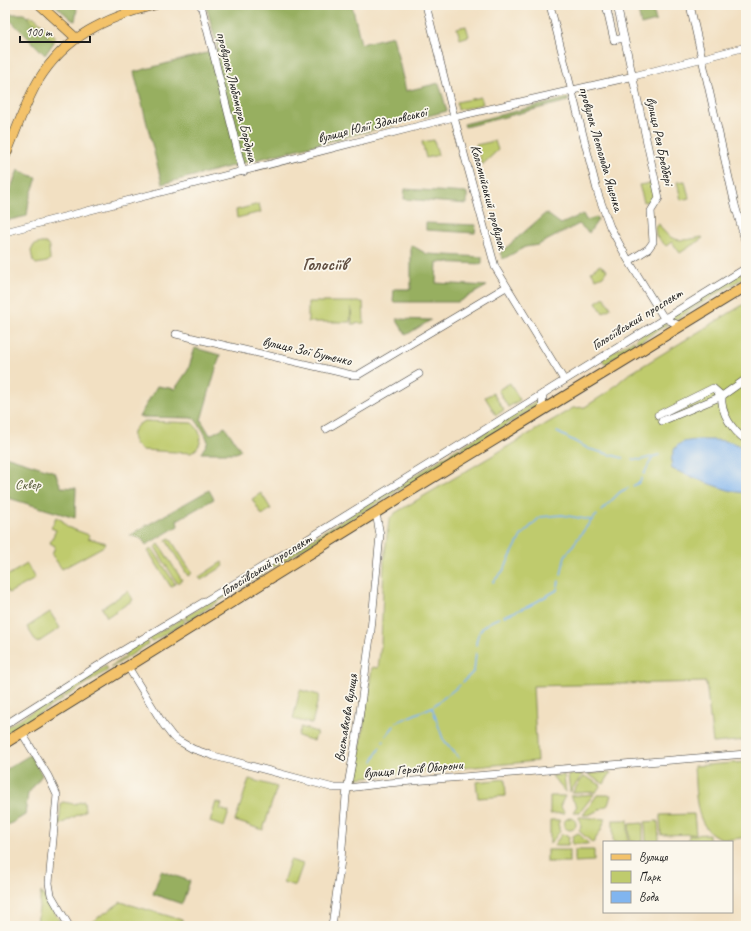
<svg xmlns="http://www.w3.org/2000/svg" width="751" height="931" font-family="Caveat,sans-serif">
	<rect width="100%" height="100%" fill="#fbf7ec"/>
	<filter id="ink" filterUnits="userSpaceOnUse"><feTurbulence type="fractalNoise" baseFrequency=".025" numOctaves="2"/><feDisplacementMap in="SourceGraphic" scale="8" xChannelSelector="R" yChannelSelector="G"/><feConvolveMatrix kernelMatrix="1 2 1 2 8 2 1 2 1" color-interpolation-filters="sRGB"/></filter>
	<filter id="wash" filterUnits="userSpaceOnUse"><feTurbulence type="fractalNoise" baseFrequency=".012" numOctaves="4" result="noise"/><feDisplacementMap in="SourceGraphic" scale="16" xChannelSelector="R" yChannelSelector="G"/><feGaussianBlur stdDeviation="0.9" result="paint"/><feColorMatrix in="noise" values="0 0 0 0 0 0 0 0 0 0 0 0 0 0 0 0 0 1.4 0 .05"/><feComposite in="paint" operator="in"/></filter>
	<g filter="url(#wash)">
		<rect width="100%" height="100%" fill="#f2e0c2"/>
		<!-- green -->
		<g fill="#bfcb6d" stroke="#6e7444">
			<path d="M30,16l4,1 21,19 -1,6 -27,-25z"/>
			<path d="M466,26l3,10 -9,3 -3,-11z"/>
			<path d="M481,97l2,7 -25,6 -1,-8z"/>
			<path d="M434,140l4,15 -12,3 -4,-16z"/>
			<path d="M495,141l3,9 -16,15 -6,-20z"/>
			<path d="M685,181l4,17 -8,2 -4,-18z"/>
			<path d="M651,183l4,17 -11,2 -5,-17z"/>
			<path d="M259,204l2,8 -24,6 -1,-8z"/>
			<path d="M659,224c11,20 23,17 43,13l1,1 -23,15 -8,-11 -6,4 -10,-10 -1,-9z"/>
			<path d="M41,243h5l3,4 1,13 -3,2 -11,2 -3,-3 -2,-10 3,-6z"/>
			<path d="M600,265l7,5 -4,6 -7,3 -5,-8z"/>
			<path d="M741,273l2,3v2l-68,42 -7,-2z"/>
			<path d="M604,297l7,11 -8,5 -7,-11z"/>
			<path d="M308,302h55l1,21 -12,1 -1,-17 -1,15h-42z"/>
			<path d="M746,303v437l-33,3 -7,-61 -173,4 4,75 -181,17 16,-111 6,1 3,-24 3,-83 5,-41 6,-7 178,-105 12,-1 23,-15 18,-16z"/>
			<path d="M661,322l7,2 -30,19 -3,-4z"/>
			<path d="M633,340l2,4 -30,20 -3,-5z"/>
			<path d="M510,383l10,17 -12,7 -10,-17z"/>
			<path d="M493,393l11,17 -8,5 -11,-18z"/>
			<path d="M538,400v5l-74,46 -3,-4z"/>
			<path d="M145,421l47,2c11,9 12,23 -1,30l-49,-3c-14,-9 -12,-23 3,-29z"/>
			<path d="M459,448l3,4 -64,39 -2,-4z"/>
			<path d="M394,488l2,4 -60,36 -2,-3z"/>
			<path d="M261,493l10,16 -9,6 -10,-16z"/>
			<path d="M56,517l7,4 4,6 22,8 -1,3 18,5 -2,3 -42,23 -10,-14 3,-9 -5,-3 6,-13 -5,-2z"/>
			<path d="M333,526l2,3 -148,92 -2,-4z"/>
			<path d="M170,538l22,35 -4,3 -22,-36z"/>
			<path d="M159,544l23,36 -5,3 -22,-36z"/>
			<path d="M152,548l23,36 -4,3 -23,-36z"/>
			<path d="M222,562l2,4 -23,14 -2,-3z"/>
			<path d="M27,564l8,15 -26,14 -4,-7v-9z"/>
			<path d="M128,591l5,9 -26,17 -5,-9z"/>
			<path d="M50,612l10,16 -23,15 -10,-16z"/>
			<path d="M183,618l2,4 -34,20 -2,-4z"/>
			<path d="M146,640l2,4 -37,24 -1,-1 16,-11 -2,-3z"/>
			<path d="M106,666l2,4 -43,27 -3,-4z"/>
			<path d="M300,690l19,5 -7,29 -19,-5z"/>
			<path d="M61,696l2,3 -58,35v-6l51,-31 1,1z"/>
			<path d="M301,727l16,5 -3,9 -16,-5z"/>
			<path d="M746,762v75c-7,1 -18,4 -25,1 -28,-8 -25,-49 -27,-72z"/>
			<path d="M611,772l-7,12 -17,-10z"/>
			<path d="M583,774l-13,18 -2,-17z"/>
			<path d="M564,775l2,18 -14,-17z"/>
			<path d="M584,776l17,9 -5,7 -24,1z"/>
			<path d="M249,779l28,8 -14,43 -28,-9z"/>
			<path d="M505,779l1,17 -28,2 -2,-16z"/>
			<path d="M594,794l-14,18h-7l4,-6 -7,-10z"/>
			<path d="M597,795h14l-3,10 -19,10h-6z"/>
			<path d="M550,796h15l-5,10 5,7 -15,1z"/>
			<path d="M84,801l1,10 -26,14 2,-22 2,-1 11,2z"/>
			<path d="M216,802l6,2 -2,5 9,3 -5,15 -14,-5z"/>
			<path d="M694,814l2,20 -35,1 -1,-20z"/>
			<path d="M579,817l26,2 -4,11 -8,13 -14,-12 2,-4z"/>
			<circle cx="570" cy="824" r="6"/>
			<path d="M550,820h10l-2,4 2,7 -10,13z"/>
			<rect x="613" y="820" width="15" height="22"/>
			<path d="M658,821l1,21h-13l-1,-20z"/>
			<path d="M643,823v19h-13l-1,-18z"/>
			<path d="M578,833l11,11h-17l1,-8z"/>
			<path d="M562,834l7,2 -1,9h-14z"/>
			<path d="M709,834v8h-20v-7z"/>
			<rect x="547" y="850" width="22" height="12"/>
			<path d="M575,850h19v11l-19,1z"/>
			<path d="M290,860l13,4 -8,22 -12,-4z"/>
			<path d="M41,892l22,34h-30l4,-3z"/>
			<path d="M121,902l61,18v4l6,2h-96l-2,-3z"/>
		</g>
		<!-- forest -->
		<g fill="#97af60" stroke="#5a663e">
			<path d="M55,5h18l4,4 -2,12 -3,-1z"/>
			<path d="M206,5h146l9,39 32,-8 13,55 33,-8 8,28 -285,73 -28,-112 84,-22z"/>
			<path d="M637,5h15l4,16 -15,4z"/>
			<path d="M5,14h19l30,28 -9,13 -35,-35 -5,4z"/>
			<path d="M568,98v3l-103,26 -1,-3z"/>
			<path d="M18,170l19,8 -8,22 -2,16 -22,5v-18z"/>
			<path d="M405,189l62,4v11l-63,-5z"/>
			<path d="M546,213l15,11 22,-10 3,6 11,-3 1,3 -9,13 -10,-9 -41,21 -13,2 -22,12 -3,-6z"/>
			<path d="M426,223l50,2 -1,8 -49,-3z"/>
			<path d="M411,245l16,9 55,3v7l-45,-2 -1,21 51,3 -29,16h-65l1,-13h17z"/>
			<path d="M396,319l35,1 -25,15z"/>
			<path d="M195,348l25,7 -19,65 9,15 15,-8 16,23 -5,3h-35l7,-11c-3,-10 -8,-16 -14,-24l-55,-1 18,-31 18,3 13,-19z"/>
			<path d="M5,456l50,16 6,15 15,1 -1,30 -70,-21z"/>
			<path d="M209,490l5,9 -37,21 1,6 -32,19 -4,-6 -12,-4z"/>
			<path d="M30,755l12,20 -14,19 -3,21 -20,12v-57z"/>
			<path d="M161,871l29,10 -8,23 -29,-10z"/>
		</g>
		<!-- water -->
		<path fill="#81b5ef" stroke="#4e6886" d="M700,440c16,0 34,-1 46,11v42c-22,-1 -52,-16 -74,-24 -1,-6 -1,-11 1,-16 4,-13 16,-12 27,-13z"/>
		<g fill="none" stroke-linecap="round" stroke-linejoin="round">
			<!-- stream -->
			<g stroke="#81b5ef" stroke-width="1.5">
				<path d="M557,432l32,17 34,9"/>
				<path d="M633,459l7,1 19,-5"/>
				<path d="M644,474l8,-16"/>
				<path d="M633,486l7,-4 2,-4"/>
				<path d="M601,511l19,-19 8,-4"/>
				<path d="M561,575l4,-19 25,-34 7,-7"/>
				<path d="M493,582l10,-11 18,-35 19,-19 22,-2 29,5"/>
				<path d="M504,616l25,-10 28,-16 2,-9"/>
				<path d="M476,645c1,-15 9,-22 23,-27"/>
				<path d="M463,682l11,-11 2,-18"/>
				<path d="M432,707l11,32 16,19"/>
				<path d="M397,722l35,-15 28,-22"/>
				<path d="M386,736l8,-10"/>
				<path d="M383,742l1,-1"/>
				<path d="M373,761l7,-14"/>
			</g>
		</g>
	</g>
	<g filter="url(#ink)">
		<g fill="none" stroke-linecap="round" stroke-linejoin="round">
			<defs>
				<g id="minor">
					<path d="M201,5l42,167"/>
					<path d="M426,5l28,112 41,150 69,113"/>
					<path d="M550,5l48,189 12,33 17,31 35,57 3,3 15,8"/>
					<path d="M606,5l8,35 10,-2"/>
					<path d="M617,5l42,193 -8,13 2,31 -5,7 -19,12"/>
					<path d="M690,5l45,200 11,39"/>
					<path d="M5,232l449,-115 176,-40 116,-30"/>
					<path d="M176,334l176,41h6l148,-88"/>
					<path d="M542,410l1,-16"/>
					<path d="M658,415l55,-27 9,8c-2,17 11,35 24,44"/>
					<path d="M662,421l60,-25 24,-17"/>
					<path d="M326,429l93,-55"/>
					<path d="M128,667l35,57 10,13 6,4 14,8 21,7 120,32h14l40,-5 358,-29"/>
					<path d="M5,725l107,-68 170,-102 461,-285 3,-3"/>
					<path d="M22,733l26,43 9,19 -8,88 2,12 18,31"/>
					<path d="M332,926l9,-66 5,-64 11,-62 14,-104 9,-95 -4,-22"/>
				</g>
				<g id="major">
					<path d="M40,5l36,33"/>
					<path d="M5,157c11,-25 19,-52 33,-76 27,-45 69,-64 117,-76"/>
				</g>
				<path id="highway" d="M5,743l402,-250 339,-207"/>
			</defs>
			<!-- minor casing -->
			<use href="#minor" stroke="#3c3935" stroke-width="8"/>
			<!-- major casing -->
			<use href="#major" stroke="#3c3935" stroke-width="10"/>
			<!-- highway casing -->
			<use href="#highway" stroke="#3c3935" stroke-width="12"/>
			<!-- minor -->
			<use href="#minor" stroke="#fff" stroke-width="7"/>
			<!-- major -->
			<use href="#major" stroke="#f3c26a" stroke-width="9"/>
			<!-- highway -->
			<use href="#highway" stroke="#f3c26a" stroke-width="10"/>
		</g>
	</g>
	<g text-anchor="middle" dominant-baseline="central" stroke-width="3.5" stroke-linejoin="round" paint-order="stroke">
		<!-- street labels -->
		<g font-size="14" fill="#1c1c1c" stroke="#fbf7ec">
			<text transform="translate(237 97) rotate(76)">провулок Любомира Бордуна</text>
			<text transform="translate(372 125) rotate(-14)">вулиця Юлії Здановської</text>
			<text transform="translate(660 141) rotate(78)">вулиця Рея Бредбері</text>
			<text transform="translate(601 149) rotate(74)">провулок Леопольда Ященка</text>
			<text transform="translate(489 197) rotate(75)">Коломийський провулок</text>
			<text transform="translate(637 319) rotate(-32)">Голосіївський проспект</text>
			<text transform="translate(307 351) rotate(13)">вулиця Зої Бутенко</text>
			<text transform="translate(266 565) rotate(-32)">Голосіївський проспект</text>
			<text transform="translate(346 718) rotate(-81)">Виставкова вулиця</text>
			<text transform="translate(413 769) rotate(-5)">вулиця Героїв Оборони</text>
		</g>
		<!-- park labels -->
		<g font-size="14" fill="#555938" stroke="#fbf7ec">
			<text x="28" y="484">Сквер</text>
		</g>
		<!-- district labels -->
		<g font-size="18" font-weight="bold" fill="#614f42" stroke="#fbf7ec">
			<text x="325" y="264">Голосіїв</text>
		</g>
	</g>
	<!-- margin -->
	<rect width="751" height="931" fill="none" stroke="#fbf7ec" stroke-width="20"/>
	<!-- legend -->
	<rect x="603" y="841" width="130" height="72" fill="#fbf7ec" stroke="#a29f99"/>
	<rect x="611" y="854" width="20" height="6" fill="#f3c26a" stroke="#a29f99"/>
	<text x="639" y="861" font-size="12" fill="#1c1c1c">Вулиця</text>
	<rect x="611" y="871" width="20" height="12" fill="#bfcb6d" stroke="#a29f99"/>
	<text x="639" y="881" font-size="12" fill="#1c1c1c">Парк</text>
	<rect x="611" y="891" width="20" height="12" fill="#81b5ef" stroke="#a29f99"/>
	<text x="639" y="901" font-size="12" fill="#1c1c1c">Вода</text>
	<!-- scale -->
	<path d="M20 36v6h70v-6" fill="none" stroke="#1c1c1c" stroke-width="2"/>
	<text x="26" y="36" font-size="12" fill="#1c1c1c" stroke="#fbf7ec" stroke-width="3" paint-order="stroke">100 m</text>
</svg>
